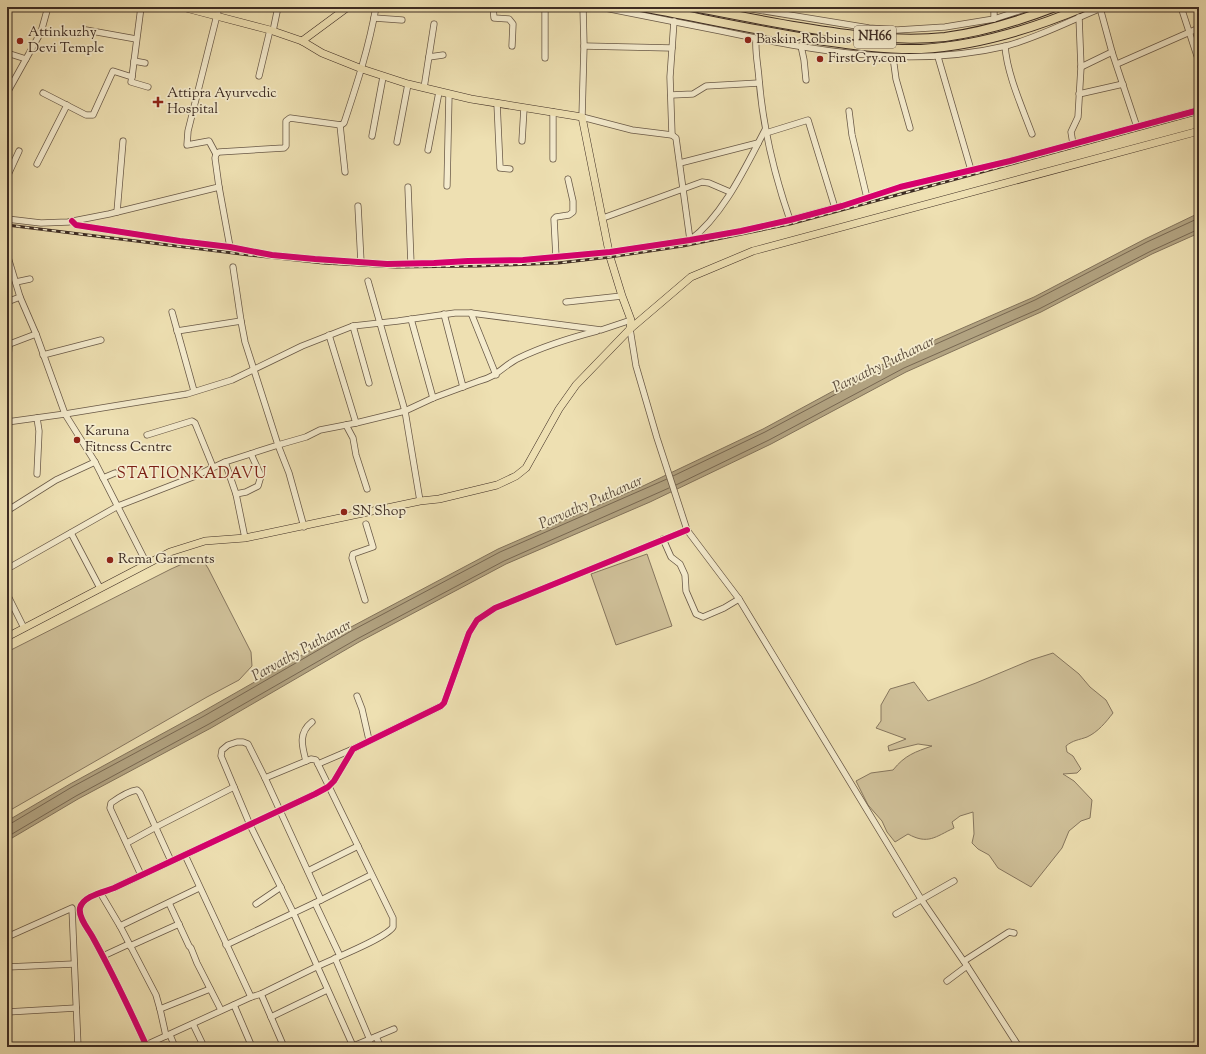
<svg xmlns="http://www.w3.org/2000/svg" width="1206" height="1054" font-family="'Sorts Mill Goudy',serif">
	<rect width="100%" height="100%" fill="#eee0b2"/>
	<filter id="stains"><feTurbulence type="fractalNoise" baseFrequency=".005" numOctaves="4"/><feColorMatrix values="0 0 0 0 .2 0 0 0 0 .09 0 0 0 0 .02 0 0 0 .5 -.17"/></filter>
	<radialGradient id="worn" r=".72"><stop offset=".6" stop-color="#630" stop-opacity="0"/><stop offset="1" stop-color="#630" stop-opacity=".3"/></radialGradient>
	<!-- green -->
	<g fill="#d0c19a" stroke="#86765e">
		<path d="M647,554l25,72 -56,19 -25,-71z"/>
		<path d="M200,556l8,12 43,84 1,14 -13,14 -32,17 -200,115v-160l164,-83z"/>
		<path d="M1053,653l26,21 11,13 16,13 7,13c-7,9 -15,19 -26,24 -8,3 -14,3 -21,9l1,6 6,4 8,13 -4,4 -14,1 11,7 18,19 -2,18 -9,3 -12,10 -7,17 -31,39 -33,-19 -9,-13 -11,-6 -6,-6 2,-9 -1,-22 -13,4 -8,6 2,6c-19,9 -26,17 -46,6l-13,8 -8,-10 -5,-11 -14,-16 -12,-24 15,-8 22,-3c12,-15 22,-18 39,-24l-14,-2 -29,7 -1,-5 18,-7 -30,-11 5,-7v-16l9,-16 24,-7 14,19 48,-18 55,-23z"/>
	</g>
	<!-- water -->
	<path fill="#b2a381" stroke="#83735b" d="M1199,213v20l-47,21 -111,58 -135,60 -135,72 -121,58 -144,62 -147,78 -148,86 -133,71 -71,42v-20l63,-37 132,-72 149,-85 147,-78 145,-63 120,-57 135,-73 136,-59 111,-58z"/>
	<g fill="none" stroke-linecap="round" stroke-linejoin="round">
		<!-- shore -->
		<g stroke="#786852" stroke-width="1">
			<path d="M673,476l92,-44 135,-72 135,-60 112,-58 52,-24"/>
			<path d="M676,485l93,-45 135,-72 135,-59 112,-58 48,-22"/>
			<path d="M7,824h3l62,-37 132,-71 149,-86 147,-78 167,-73"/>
			<path d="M7,837l69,-41 133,-72 148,-85 147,-78 165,-73"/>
		</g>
		<defs>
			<g id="minor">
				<path d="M493,7l1,11 15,1 4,5 -1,22"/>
				<path d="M545,7v51"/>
				<path d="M583,7l1,39 -2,71 50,13 40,5 4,3 14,102c33,-24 56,-74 75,-110"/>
				<path d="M600,7c40,8 81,16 121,24 95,20 188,38 285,15 34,-9 65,-26 98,-39"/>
				<path d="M740,7l129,21 28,2 48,-3 49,-8 37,-12"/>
				<path d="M1181,7l18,55"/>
				<path d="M84,8v-1"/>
				<path d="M1100,8l12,44 25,75"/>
				<path d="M374,18l28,2"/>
				<path d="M994,19v-12"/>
				<path d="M86,30l50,9"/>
				<path d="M273,31l5,-24"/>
				<path d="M756,39c-1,13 2,26 3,40 4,48 15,95 31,141"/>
				<path d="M584,46l88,2"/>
				<path d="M801,46l3,14 2,20"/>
				<path d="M1005,46c2,28 17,61 27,88"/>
				<path d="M7,53l19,6"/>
				<path d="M429,57l14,-2"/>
				<path d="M893,57l3,22 14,49"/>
				<path d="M938,57l33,113"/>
				<path d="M134,61l11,2"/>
				<path d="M1117,64l82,-36"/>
				<path d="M1081,67l31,-15"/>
				<path d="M259,76l11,-46"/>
				<path d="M132,77l-1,5 17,5"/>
				<path d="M424,88l10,-64"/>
				<path d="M7,93l34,-61 7,-25"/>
				<path d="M43,93l43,22h7l20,-44 19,6 9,-70"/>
				<path d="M1079,94l44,-10"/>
				<path d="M671,95l22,-1 13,-8 53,-3"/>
				<path d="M497,103l3,65 10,1"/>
				<path d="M849,111l3,24 15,63"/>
				<path d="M340,125l5,47"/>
				<path d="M766,133l42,-13 27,88"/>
				<path d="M672,135l-2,-58 4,-56"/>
				<path d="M372,136l11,-59"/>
				<path d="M522,141l2,-33"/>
				<path d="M397,142l11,-58"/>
				<path d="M1073,144l-2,-12 7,-15 3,-50 -2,-50"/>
				<path d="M428,150l11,-58"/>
				<path d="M216,154l-7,-13 -22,4 1,-14 31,-124"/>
				<path d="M553,159v-47"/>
				<path d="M680,163l78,-20"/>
				<path d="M37,164l30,-59"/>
				<path d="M7,177l12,-26"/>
				<path d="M447,186l2,-92"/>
				<path d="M219,187l11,60"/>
				<path d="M408,187l3,77"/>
				<path d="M358,206l3,56"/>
				<path d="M117,212l6,-71"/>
				<path d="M603,218l99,-36 7,1 21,9"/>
				<path d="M7,219l34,4 27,-1 41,-8 110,-27 -4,-29 1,-4 3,-2 65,-4 2,-2v-25l4,-3 51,7 3,-2c13,-39 25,-76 32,-116"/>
				<path d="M72,221l4,4 104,16 50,6 42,8 43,4 72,5 47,-1 34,-2 55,-1 87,-8 80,-12 51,-9 49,-11 52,-14 58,-19 110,-26 189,-51"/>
				<path d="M7,254l13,43 16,37 29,80 30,48 52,102"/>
				<path d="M556,257l-2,-38 2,-2 13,-2 4,-3v-11l-5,-22"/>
				<path d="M368,281l37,130 15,90"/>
				<path d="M16,282l14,-3"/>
				<path d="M7,302l13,-5"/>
				<path d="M566,302l56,-6"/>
				<path d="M172,312l22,79"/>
				<path d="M471,313l25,62"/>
				<path d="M444,314l19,73"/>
				<path d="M411,319l22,79"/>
				<path d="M353,326l16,57"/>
				<path d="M630,329l6,37 21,72 30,92 52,69 182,300 46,67 52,81"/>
				<path d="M177,331l64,-10"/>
				<path d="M329,335l27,88"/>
				<path d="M7,345l29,-11"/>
				<path d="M43,355l58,-15"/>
				<path d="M7,376l2,-31"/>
				<path d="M7,422l58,-8 122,-20 45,-14 70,-34 51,-20 45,-5 57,-8h16l130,17 30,-10"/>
				<path d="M346,425l7,13 3,17 11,34"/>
				<path d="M147,435l45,-14 3,2 18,44"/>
				<path d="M225,462l11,32 9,44"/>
				<path d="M37,474l2,-43 -2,-13"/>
				<path d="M103,478l12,-5"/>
				<path d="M236,494l10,-2 12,-6 3,-10 -10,-22"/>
				<path d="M10,509l46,-29 39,-18"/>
				<path d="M304,527l-15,-54 -11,-28 28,-8 14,-7 36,-7 49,-12 28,-13 46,-17c18,-4 25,-16 40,-23 25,-12 51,-20 78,-27"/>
				<path d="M71,533l29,55"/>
				<path d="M663,539l8,18 9,7 5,11 1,16 10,23 7,3 21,-9 15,-9"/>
				<path d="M7,569l111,-63 75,-29 32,-15 53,-17 -33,-103 -4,-21 -8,-54"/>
				<path d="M7,594l17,34"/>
				<path d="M365,600l-13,-42 1,-4 20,-7 -7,-23"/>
				<path d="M357,696l5,13 7,31"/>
				<path d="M306,761c-4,-15 -8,-28 6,-39"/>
				<path d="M318,764l35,-15"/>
				<path d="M127,843l29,-16 78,-40"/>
				<path d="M185,855l66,142"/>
				<path d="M308,871l50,-25"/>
				<path d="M141,875l-31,-67 1,-5c7,-5 18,-12 26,-13l3,3 31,68"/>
				<path d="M101,894l19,32 36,69 4,14 6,27"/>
				<path d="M321,900l-56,-122 -17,-34 -5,-2h-6l-9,3 -6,5 -1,6 29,69 43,87 60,134"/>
				<path d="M169,903l20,43 2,2 6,15 24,47"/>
				<path d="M315,903l25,53"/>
				<path d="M256,904l25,-17"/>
				<path d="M896,914l58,-33"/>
				<path d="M120,926l79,-38"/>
				<path d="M7,937l65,-29 6,139"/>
				<path d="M226,945l95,-45 50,-25"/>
				<path d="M130,946l49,-22"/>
				<path d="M103,956l26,-12"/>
				<path d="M335,958l35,82"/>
				<path d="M964,961l45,-29 5,1"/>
				<path d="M7,967l67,-3"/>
				<path d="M947,981l20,-15"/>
				<path d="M261,994l23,53"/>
				<path d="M234,1005l18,42"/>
				<path d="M160,1009l50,-20"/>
				<path d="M7,1012l69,-4"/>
				<path d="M271,1017l56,-27"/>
				<path d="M193,1024l11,23"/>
				<path d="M170,1035l5,12"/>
				<path d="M376,1037l5,10"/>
				<path d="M146,1045l105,-48 10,-3c18,-9 37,-18 55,-27 16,-8 69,-28 77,-40v-9l-77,-158 -5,-1 -46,19"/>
				<path d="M147,1047c-17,-37 -35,-75 -55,-111 -4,-7 -14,-19 -12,-28 3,-12 24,-16 34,-20l201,-94 13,-7 6,-6 19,-32 88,-43 3,-3 25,-70 8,-13 18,-12 192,-78"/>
				<path d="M351,1047l43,-18"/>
			</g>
			<g id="major">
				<path d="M182,7l88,23 32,11 20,12 40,16 46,15 63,15 111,18 28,140 12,39 9,24 -1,9"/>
				<path d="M302,41l46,-34"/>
				<path d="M7,637l163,-85 35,-11 40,-3 175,-37 19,-2 58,-14 19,-9 10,-8 33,-59 17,-24 54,-56 61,-52 62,-26 446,-120"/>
			</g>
			<g id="highway">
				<path d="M642,7c59,11 117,24 176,33 34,5 68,10 103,9 56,-3 111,-20 163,-42"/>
				<path d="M693,7c36,7 71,14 107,20 48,8 96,15 145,10 38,-5 74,-16 110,-30"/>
			</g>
		</defs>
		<!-- minor casing -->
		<use href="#minor" stroke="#695947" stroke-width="7"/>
		<!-- major casing -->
		<use href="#major" stroke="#3d2c23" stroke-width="8"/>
		<!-- highway casing -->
		<use href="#highway" stroke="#3d2c23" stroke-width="10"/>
		<!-- minor -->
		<use href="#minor" stroke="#f4ebcd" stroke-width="5.5"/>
		<!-- major -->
		<use href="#major" stroke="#eee0b2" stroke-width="7"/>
		<!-- highway -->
		<use href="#highway" stroke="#eee0b2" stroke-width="8"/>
		<defs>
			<path id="rail" d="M7,225l242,30 74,8 73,4 82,-1 80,-3 52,-6 73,-11 107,-22 409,-111"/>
		</defs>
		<!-- rail casing -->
		<use href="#rail" stroke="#3d2c23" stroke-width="3"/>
		<!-- rail -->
		<use href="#rail" stroke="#f4ebcd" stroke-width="1.5" stroke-dasharray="4.5" stroke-linecap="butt"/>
		<defs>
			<g id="cycleway">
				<path d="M72,221l4,4 104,16 50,6 42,8 43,4 72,5 47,-1 34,-2 55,-1 87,-8 80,-12 51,-9 49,-11 52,-14 58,-19 110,-26 189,-51"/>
				<path d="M147,1047c-17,-37 -35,-75 -55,-111 -4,-7 -14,-19 -12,-28 3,-12 24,-16 34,-20l201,-94 13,-7 6,-6 19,-32 88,-43 3,-3 25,-70 8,-13 18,-12 192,-78"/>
			</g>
		</defs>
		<!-- cycleway casing -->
		<use href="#cycleway" stroke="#f4ebcd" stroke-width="8"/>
		<!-- cycleway -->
		<use href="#cycleway" stroke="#d6006c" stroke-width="6"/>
	</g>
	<!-- markers -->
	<g fill="#8f2418" stroke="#f4ebcd" stroke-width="1.5">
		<circle cx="748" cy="40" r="4"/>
		<circle cx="20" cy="41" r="4"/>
		<circle cx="820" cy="59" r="4"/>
		<path d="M156 96h4v4h4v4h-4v4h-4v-4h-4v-4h4z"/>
		<circle cx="77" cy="440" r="4"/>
		<circle cx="344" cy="512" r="4"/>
		<circle cx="110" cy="560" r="4"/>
	</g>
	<g text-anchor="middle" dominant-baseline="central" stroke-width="3.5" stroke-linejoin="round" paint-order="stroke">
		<!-- shield labels -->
		<rect fill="#f4ebcd" stroke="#746556" stroke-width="1" x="854" y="26" width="42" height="22" rx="3"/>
		<g font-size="13" font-weight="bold" fill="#3d2c23">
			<text x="875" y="37">NH66</text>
		</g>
		<!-- poi labels -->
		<g font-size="14" fill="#3d2c23" stroke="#f4ebcd" text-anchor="start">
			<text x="28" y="33">Attinkuzhy<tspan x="28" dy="16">Devi Temple</tspan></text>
			<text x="756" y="40">Baskin-Robbins</text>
			<text x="828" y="59">FirstCry.com</text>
			<text x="167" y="94">Attipra Ayurvedic<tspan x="167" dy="16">Hospital</tspan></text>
			<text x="85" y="432">Karuna<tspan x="85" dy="16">Fitness Centre</tspan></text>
			<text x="352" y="512">SN Shop</text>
			<text x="118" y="560">Rema Garments</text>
		</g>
		<!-- water labels -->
		<g font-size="15" font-style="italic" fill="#5a4a3a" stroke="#f4ebcd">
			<text transform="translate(884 365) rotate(-26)">Parvathy Puthanar</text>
			<text transform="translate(591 503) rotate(-24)">Parvathy Puthanar</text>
			<text transform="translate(302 651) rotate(-29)">Parvathy Puthanar</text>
		</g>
		<!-- neighbourhood labels -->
		<g font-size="15" letter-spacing="1" fill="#7a1f14" stroke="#f4ebcd">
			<text x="192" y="474">STATIONKADAVU</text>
		</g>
	</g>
	<!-- margin -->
	<rect width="1206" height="1054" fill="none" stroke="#eee0b2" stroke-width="24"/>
	<rect x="8" y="8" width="1190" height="1038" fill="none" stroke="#3d2c23" stroke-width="2"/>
	<rect x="12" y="12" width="1182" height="1030" fill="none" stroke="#3d2c23"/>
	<rect width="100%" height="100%" filter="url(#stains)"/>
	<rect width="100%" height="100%" fill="url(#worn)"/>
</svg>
